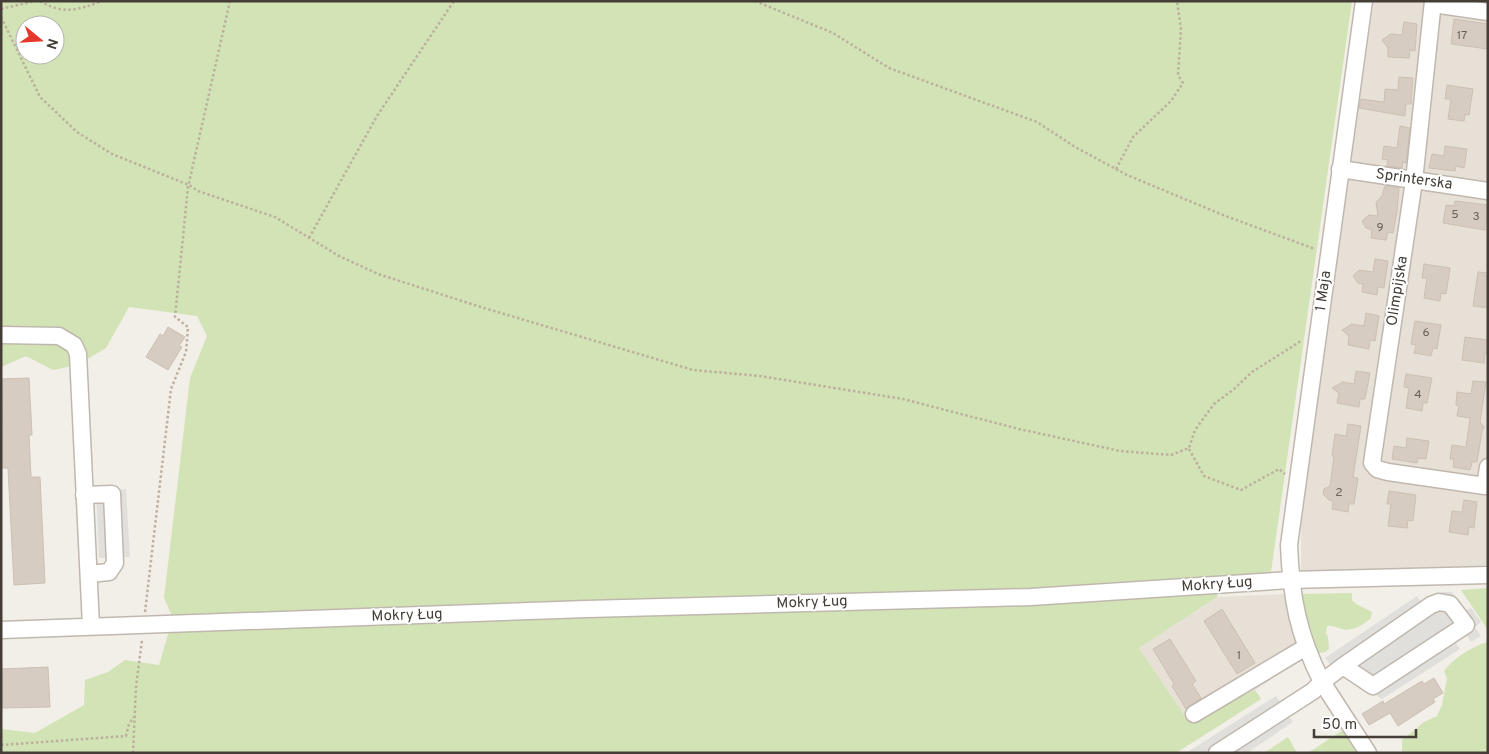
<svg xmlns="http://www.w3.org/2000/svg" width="1489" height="754" font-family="Overpass,sans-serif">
	<rect width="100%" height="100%" fill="#f2eee8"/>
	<!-- residential -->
	<g fill="#e6e0d7">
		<path d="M1374,1h114v564l-85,8 -102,-1v-58z"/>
		<path d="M1284,594l19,65 -48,31 -68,29 -48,-71 78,-51z"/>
	</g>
	<!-- green -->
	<g fill="#d2e3b5" fill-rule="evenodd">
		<path d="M1,1h1351l-81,571 -10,5 -41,-1 -3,21 -78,51 48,71 68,-29 6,9 -85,54h-1175v-24l34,4 49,-28 1,-25 23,-8 17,-12 34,5 14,-47 -9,-20 26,-220 17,-42 -10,-20 -68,-9 -23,41 -29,17 -24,5 -27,-14 -25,11zM25,25h30v30h-30z"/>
		<path d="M1488,588v42l-27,-40z"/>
		<path d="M1352,593v7l4,4 16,8 -1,6c-7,6 -18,14 -29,11 -5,-1 -9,-4 -15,-3l-1,7 2,4 1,12 -4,3 -11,2 -17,-60z"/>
		<path d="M1488,642v111h-86v-13l22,-18 13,-6 5,-11 5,-27 -3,-7c11,-14 27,-24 44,-29z"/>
		<path d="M1343,730l14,23h-49z"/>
		<path d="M1288,737l9,16h-33z"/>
	</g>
	<!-- parking -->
	<g fill="#e1dfdc">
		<path d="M126,489l4,68 -31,1 -3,-67z"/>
		<path d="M1442,592h10l13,19 6,-3 10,14 -6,5 6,9 -10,6 -6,-9 -11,7 6,9 -78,50 -52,-35 -5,-6 92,-62 7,9z"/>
		<path d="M1276,696l17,26 -46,31h-61z"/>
	</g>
	<!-- building -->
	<g fill="#d6ccc2" stroke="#cdc0b2">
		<path d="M1454,19l34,5v25l-37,-5z"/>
		<path d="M1404,22l13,2 -2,27 -5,-1 -1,8 -21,-1v-9l-6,-8 9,-6 11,1z"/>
		<path d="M1399,77l14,1 -2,26h-5l-1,12 -46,-8 2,-9 23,3 1,-13 13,1z"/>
		<path d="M1447,85l26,4 -4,26 -4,-1 -1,7 -16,-2 3,-20h-6z"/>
		<path d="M1400,126l10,2 -4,35 -3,-1 -1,6 -15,-2 1,-6 -6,-1 2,-13 13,2z"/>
		<path d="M1445,146l22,3 -3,19 -8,-2 -1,5 -26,-3 3,-14 12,2z"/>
		<path d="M1385,186l14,2 -2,23 -4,22 -5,-1 -2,8 -15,-2 1,-8 -6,-2 -4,-7 7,-6 9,1 -2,-14 6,-6z"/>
		<path d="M1455,201l33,4v19h-3v6l-42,-7 3,-18 8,1z"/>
		<path d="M1375,259l13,2 -4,27 -6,-1 -1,8 -15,-3 1,-8 -5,-1 -5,-7 6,-6 14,2z"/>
		<path d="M1424,264l26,4 -4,26 -5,-1 -1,8 -16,-3 3,-20h-5z"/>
		<path d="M1478,272l10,1v35l-15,-2z"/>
		<path d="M1366,313l13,3 -4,25 -5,-1 -1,9 -21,-4 1,-9 -7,-6 10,-6 12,2z"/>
		<path d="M1415,321l26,4 -4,24 -4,-1 -2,8 -17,-3 2,-8 -5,-1z"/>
		<path d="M168,327l17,10 -6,9 3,1 -14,23 -22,-13 14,-23 3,2z"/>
		<path d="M1465,337l23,3v14l-3,-1 -1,10 -22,-3z"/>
		<path d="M1356,371l14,2 -5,26h-5l-1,8 -22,-4 2,-10 -7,-5 11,-6 11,2z"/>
		<path d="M1406,374l26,4 -5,25h-4l-1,8 -16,-3 3,-20 -5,-1z"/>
		<path d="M29,378l3,57h-3l2,42h9l5,106 -31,2 -6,-117h-7v-33h2l-2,-56z"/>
		<path d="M1473,381l13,1 -6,40 4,5 -2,4 -5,31h-5l-2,8 -17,-3 1,-8h-4l2,-14 14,2 4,-29 -13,-2 2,-10 -3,-1 1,-13 14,2z"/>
		<path d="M1348,424l13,2 -8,51 5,1 -4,26h-5l-1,8 -16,-3 1,-8 -4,-1 -6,-6 1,-5 6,-3 4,-30h-2l3,-22 11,2z"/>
		<path d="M1407,438l22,3 -3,18 -8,-1 -1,5 -25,-4 2,-13 12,2z"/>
		<path d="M1389,491l27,4 -3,26 -5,-1 -1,8 -19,-2 3,-22h-4z"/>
		<path d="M1464,500l13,2 -3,26 -5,-1 -1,8 -19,-3 3,-21 10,1z"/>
		<path d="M1222,609l33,54 -18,11 -33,-53z"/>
		<path d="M1170,639l26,42 -4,3 9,14 -15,11 -14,-23 2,-2 -21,-35z"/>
		<path d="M48,667l2,40 -49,1v-39z"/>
		<path d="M1434,678l9,15 -10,6 2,3 -37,24 -8,-13 -21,12 -7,-11 21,-13 1,3 38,-23 2,3z"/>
	</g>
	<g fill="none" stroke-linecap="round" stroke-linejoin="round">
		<defs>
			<g id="minor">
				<path d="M1433,1l-19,180 -42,282 5,6 11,3 97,14 3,-19"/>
				<path d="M1433,4l55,8"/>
				<path d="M1340,169l148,22"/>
				<path d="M1,335l58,1 15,9 4,9 13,272"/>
				<path d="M84,495l28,-1 3,69 -6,9 -20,2"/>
				<path d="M1,630l586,-21 444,-12 259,-17 198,-5"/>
				<path d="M1343,666l30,20 93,-61 -16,-21 -11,-2 -8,3 -88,61 -21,16 46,71"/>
				<path d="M1194,714l112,-67"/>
				<path d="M1217,753l96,-62 9,-9c-24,-47 -31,-85 -33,-137l75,-544"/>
			</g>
		</defs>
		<!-- minor casing -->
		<use href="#minor" stroke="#c0b8ae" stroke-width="19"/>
		<!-- path -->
		<g stroke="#bdb09e" stroke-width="2.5" stroke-dasharray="2.5 2.5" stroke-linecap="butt">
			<path d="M40,1c23,14 38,9 62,0"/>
			<path d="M755,1l78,32 56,35 148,54 38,25 52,28 96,40 92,34"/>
			<path d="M1,9l34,-8"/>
			<path d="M1,17l39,80 37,35 35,22 77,31 9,6 77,26 64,39 39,18 106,34 209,62 67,6 143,23 116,30 101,22 51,4 18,-7 6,-18 19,-26 20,-15 18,-17 49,-31"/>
			<path d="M1116,169l17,-32 38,-36 12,-18 -5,-8 3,-46 -4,-28"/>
			<path d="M309,238l68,-122 77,-115"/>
			<path d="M1189,449l15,27 37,14 38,-21 6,5"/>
			<path d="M145,612l26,-223 15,-37 2,-25 -13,-10 13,-130 42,-186"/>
			<path d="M1,745l125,-9 3,-12 5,-7"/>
			<path d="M133,753l3,-66 6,-47"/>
		</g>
		<!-- minor -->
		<use href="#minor" stroke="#fff" stroke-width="16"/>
	</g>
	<g text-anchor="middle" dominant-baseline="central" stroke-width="4" stroke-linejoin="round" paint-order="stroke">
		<!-- number labels -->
		<g font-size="12" fill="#69625a">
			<text x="1462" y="36">17</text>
			<text x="1455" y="215">5</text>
			<text x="1476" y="217">3</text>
			<text x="1380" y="228">9</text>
			<text x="1426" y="333">6</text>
			<text x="1418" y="395">4</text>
			<text x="1339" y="493">2</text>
			<text x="1239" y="656">1</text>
		</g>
		<!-- street labels -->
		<g font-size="15" fill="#453e37" stroke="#fff">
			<text transform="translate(1414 180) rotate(8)">Sprinterska</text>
			<text transform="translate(1324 291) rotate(-82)">1 Maja</text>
			<text transform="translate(1398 291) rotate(-81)">Olimpijska</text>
			<text transform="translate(1217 585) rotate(-4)">Mokry Ług</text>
			<text transform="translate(812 603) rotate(-2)">Mokry Ług</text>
			<text transform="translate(407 616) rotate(-2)">Mokry Ług</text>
		</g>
	</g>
	<!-- border -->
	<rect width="1489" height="754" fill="none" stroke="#453e37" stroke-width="5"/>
	<!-- north arrow -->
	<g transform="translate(40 40) rotate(108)"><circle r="24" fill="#ffffff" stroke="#b5b2af"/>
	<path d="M0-4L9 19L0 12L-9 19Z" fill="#e5382c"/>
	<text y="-8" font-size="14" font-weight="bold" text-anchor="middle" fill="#453e37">N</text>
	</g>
	<!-- scale -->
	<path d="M1314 729v8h102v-8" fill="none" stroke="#453e37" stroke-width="2.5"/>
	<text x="1322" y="729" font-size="15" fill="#453e37" stroke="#ffffff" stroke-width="4" paint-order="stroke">50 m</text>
</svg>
